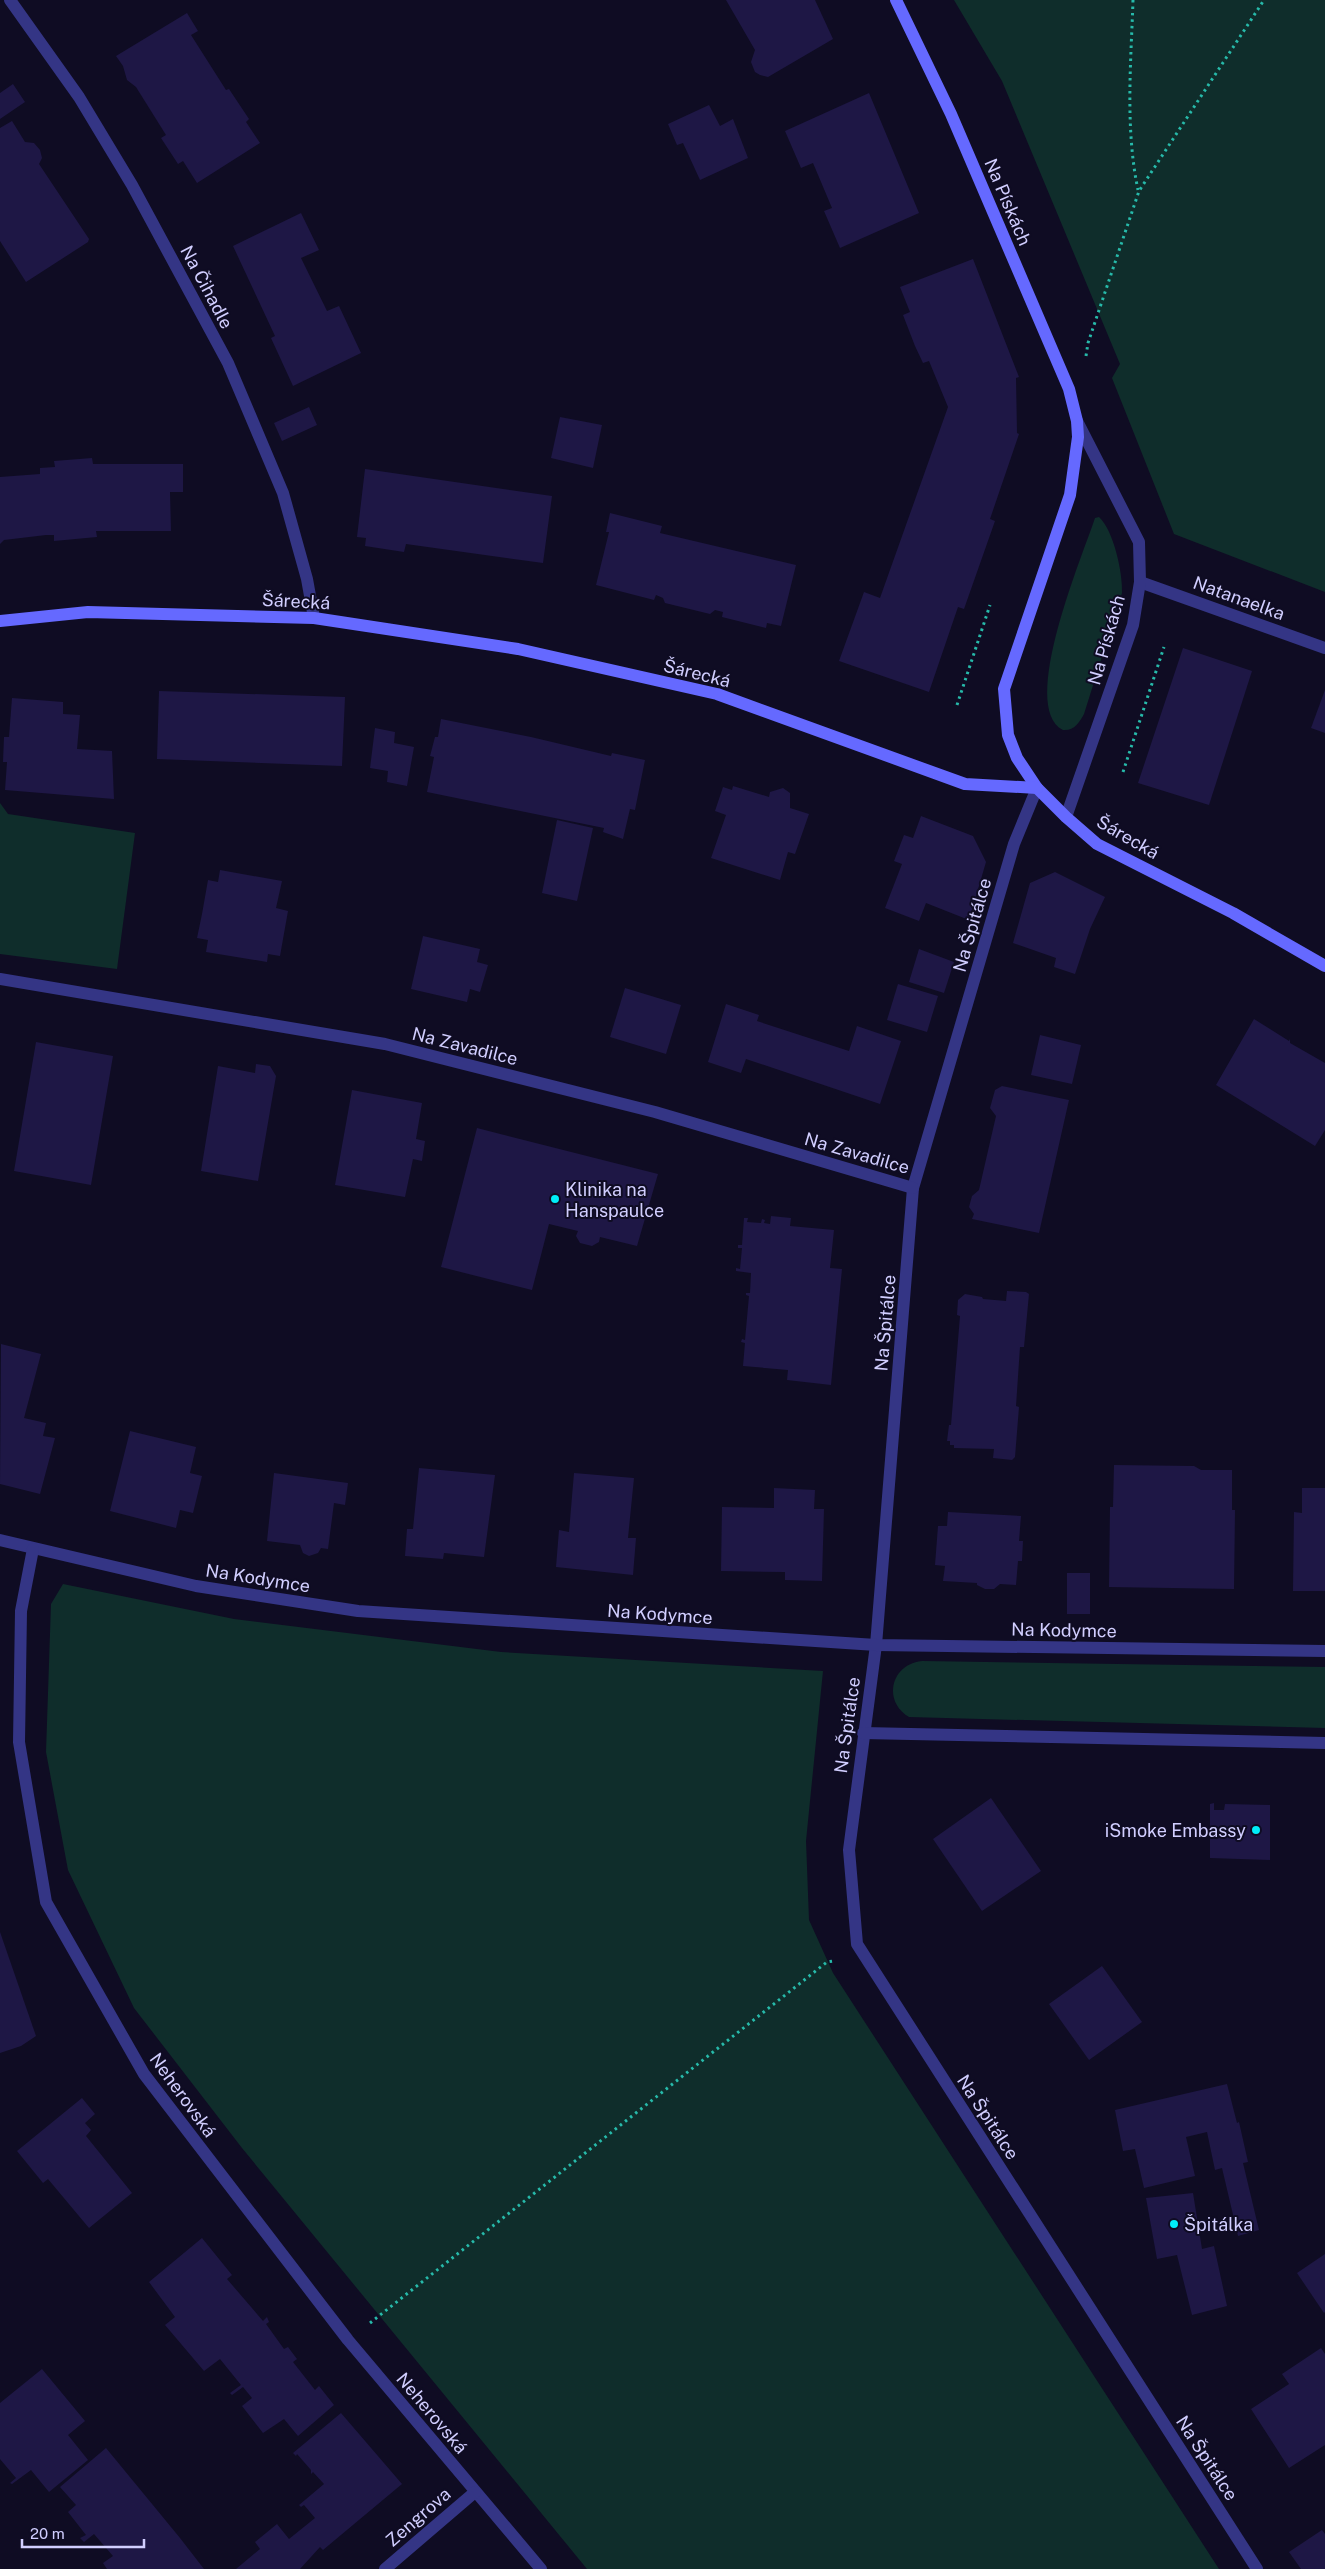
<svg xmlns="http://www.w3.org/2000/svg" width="1325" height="2569" font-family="'Public Sans',sans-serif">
	<rect width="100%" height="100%" fill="#0f0c23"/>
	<!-- green -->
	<g fill="#0f2d2b">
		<path d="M954,0h371v592l-151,-58 -62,-156 8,-14 -118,-283z"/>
		<path d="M1099,517c15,14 24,57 23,76l-38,121c-5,9 -10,17 -21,16 -45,-23 20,-175 32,-212z"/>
		<path d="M0,803l8,11 127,19 -18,136 -117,-15z"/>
		<path d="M63,1584l171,35 267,33 322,19 -17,170 3,79 24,53 386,596h-632l-345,-421 -108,-140 -66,-138 -22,-118 5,-148z"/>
		<path d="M922,1661l403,6v61l-416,-11c-27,-16 -18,-53 13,-56z"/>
	</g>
	<!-- building -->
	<g fill="#1e1745">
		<path d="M726,0h89l18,39 -65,38 -8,-2 -5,-3 -4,-10 4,-12z"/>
		<path d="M187,13l11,18 -7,4 35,55 3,-1 20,30 -3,3 14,21 -63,40 -14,-22 -5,3 -17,-26 5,-3 -30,-48 -9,-7 -4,-14 -7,-10z"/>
		<path d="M13,84l12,18 -25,17v-26z"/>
		<path d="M869,93l50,120 -79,35 -16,-37 8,-3 -19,-45 -12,5 -16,-37z"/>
		<path d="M709,105l11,21 13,-7 15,39 -48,22 -17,-37 -6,2 -9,-21z"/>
		<path d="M12,121l13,21 9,1 6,7 2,8 -3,6 50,75 -1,3 -62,40 -26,-41v-113z"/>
		<path d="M301,213l18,37 -18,8 26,53 12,-5 22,47 -68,33 -22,-48 4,-2 -42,-90z"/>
		<path d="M973,259l46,118 -3,1 1,55 2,1 -29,85 5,2 -31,88 -6,-2 -29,85 -90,-31 25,-69 16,6 68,-191 -19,-46 -6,2 -8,-17 -12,-31 7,-3 -10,-25z"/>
		<path d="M309,407l8,18 -35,16 -8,-18z"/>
		<path d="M560,417l42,8 -9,43 -42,-10z"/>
		<path d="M92,458l1,6h90v28h-13l1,39h-75l1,6 -43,4v-6h-8l-42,5 -4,4v-67l40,-3v-6l15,-1 -1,-6z"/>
		<path d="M365,469l187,27 -9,67 -137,-19 -2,8 -39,-6 1,-8 -9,-1z"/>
		<path d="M610,513l52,13 -2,7 136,32 -15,61 -14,-3 -1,5 -44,-11 1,-5 -8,-2 -5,4 -45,-11 -2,-5 -7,-3 -2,5 -58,-15 13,-53h-3z"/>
		<path d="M1183,648l69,23 -43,134 -71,-22z"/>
		<path d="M1325,690v43l-14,-5z"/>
		<path d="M159,691l186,6 -3,69 -185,-7z"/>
		<path d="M12,698l51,4v12l17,1 -3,34 35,2 2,48 -109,-9 2,-28h-4l1,-25h5z"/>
		<path d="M441,719l90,18 80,19 1,-3 33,7 -10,50 -5,-1 -7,30 -20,-7 1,-4 -177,-36 7,-35 -4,-1 5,-19h3z"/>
		<path d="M375,728l20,4 -1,11 20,4 -7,39 -20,-4 1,-11 -18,-3z"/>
		<path d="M733,786l36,11 1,-5 13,-4 7,5v15l19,6 -14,40 -7,-2 -8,28 -69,-22 15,-43 -11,-4 8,-24 9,3z"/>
		<path d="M921,816l52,20 13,26 -17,58 -43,-17 -7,18 -34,-13 17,-44 -8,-3 10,-26 9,3z"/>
		<path d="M557,820l36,8 -16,73 -35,-8z"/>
		<path d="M220,870l62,11 -6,27 12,3 -8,45 -12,-2 -1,8 -61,-10 2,-12 -11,-2 5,-24 6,-34 10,2z"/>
		<path d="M1055,872l50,25 -15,32 -15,45 -21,-7 2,-9 -43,-15 17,-60z"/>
		<path d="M423,936l57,13 -3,13 11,3 -8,27 -10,-3 -3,13 -56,-13z"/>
		<path d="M919,949l35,13 -10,31 -35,-11z"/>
		<path d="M898,984l40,12 -11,36 -40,-12z"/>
		<path d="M625,988l56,17 -15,49 -56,-17z"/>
		<path d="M726,1004l33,11 -2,6 92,30 8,-25 44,15 -21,63 -134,-45 -5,14 -33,-11z"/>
		<path d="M1254,1019l35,22 1,-2v4l35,20v67l-10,16 -99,-61z"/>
		<path d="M1040,1035l41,10 -9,39 -41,-9z"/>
		<path d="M36,1042l77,14 -22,129 -77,-14z"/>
		<path d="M256,1064l14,2 6,10 -18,105 -57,-10 17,-105 37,7z"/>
		<path d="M1002,1086l67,14 -30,133 -67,-14 2,-5 -5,-7 3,-11 7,-6 17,-74 -6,-8 5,-18z"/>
		<path d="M352,1090l70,13 -6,36 9,2 -3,20 -9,-2 -8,38 -70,-12z"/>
		<path d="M477,1128l181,46 -21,72 -37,-9 -1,5 -7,4 -12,-3 -4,-7 2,-5 -29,-7 -17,66 -91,-23z"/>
		<path d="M771,1216l20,2 -1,8 44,4 -4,38 12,1 -11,116 -44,-5 1,-10 -45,-4 2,-23 -4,-1 1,-3 3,1 4,-44 -3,-1v-2h4l1,-20 -15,-2v-3l4,1 2,-21h-4v-3h4l2,-27h4l-1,4 14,1 1,-4 3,1 -1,3 6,1z"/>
		<path d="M1007,1291l19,1 3,2 -5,53h-4l-4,59 3,1 -4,50 -3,3 -19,-2 1,-9 -40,-1v-3h-4v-4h-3l2,-16h2l9,-109 -3,-1 1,-15 7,-6 17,3 1,2 23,2z"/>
		<path d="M1,1344l40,10 -17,64 22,5 -3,13 12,2 -15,56 -40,-10z"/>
		<path d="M130,1431l66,16 -6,26 12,3 -9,37 -13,-3 -4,18 -66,-17z"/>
		<path d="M1114,1465l80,1 7,4h31v40h3l-1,79 -125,-2 1,-80h3z"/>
		<path d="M419,1468l76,7 -11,82 -40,-4 -1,6 -38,-3 2,-27h6z"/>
		<path d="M274,1473l74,10 -3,22 -11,-2 -6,46 -7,-1 -3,5 -9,3 -6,-3 -3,-8 -33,-4z"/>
		<path d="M574,1473l60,5 -6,60h8l-3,37 -77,-8 3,-37 10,2z"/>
		<path d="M774,1488l41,2 -1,19h10l-2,72 -37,-1v-8l-64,-1 1,-64 52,1z"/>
		<path d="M1302,1488h23v103h-32l1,-79 8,1z"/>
		<path d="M948,1512l73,4 -2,25h4l-1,20h-4l-2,24 -16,-1 -6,5h-9l-8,-4v-2l-34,-2 2,-15 -10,-1 3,-39h9z"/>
		<rect x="1067" y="1573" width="23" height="41"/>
		<path d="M991,1798l50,73 -59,40 -49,-72z"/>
		<path d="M1214,1803v7h10l1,-6 45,1v55l-60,-2v-54z"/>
		<path d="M0,1932l36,104 -15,10 -21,7z"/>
		<path d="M1102,1966l40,56 -53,38 -40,-56z"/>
		<path d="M1227,2084l10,39 2,-1 9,40 -5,1 16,67 -21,6 -16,-68 -7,2 -8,-38 -21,5 9,39 -51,12 -9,-39 -12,2 -8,-41z"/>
		<path d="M82,2098l13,16 -10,9 6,7 -5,6 46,57 -43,35 -41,-49 -5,4 -26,-32z"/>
		<path d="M1193,2193l9,56 12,-3 13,60 -35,9 -15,-60 -20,4 -11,-61z"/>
		<path d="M202,2238l30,37 -5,4 36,42 4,-4 2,5 -3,2 18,25 4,-2 9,12 -4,3 22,28 4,-4 15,19 -36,31 -14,-17 -21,14 -21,-27 10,-8 -9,-11 -11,8 -2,-2 11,-8 -21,-26 -16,12 -39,-46 10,-8 -26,-35z"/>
		<path d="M1325,2254v58l-1,1 -27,-40z"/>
		<path d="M1321,2348l4,6v91l-36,23 -38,-59 38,-25 -7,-10z"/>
		<path d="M42,2369l43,52 -17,14 20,25 -39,32 -18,-22 -19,14 -2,-1 6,-5 -16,-19v-56z"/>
		<path d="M341,2413l61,71 -79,66 -3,-3 -20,22h-64l24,-20 -5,-7 22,-18 12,15 26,-21 -11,-13 -3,2 -2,-2 25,-21 -11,-12 -2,2v-4l-14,-16 -1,2 -3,-3z"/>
		<path d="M106,2448l74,90 24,31h-97l-4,-6 10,-7 -19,-22 -10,8 -4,-4 6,-3 -18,-23 8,-7 -16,-18z"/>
		<path d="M1322,2530l3,4v35h-24l-12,-17z"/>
	</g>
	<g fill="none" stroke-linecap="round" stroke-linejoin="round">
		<!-- path -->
		<g stroke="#27baaa" stroke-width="3" stroke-dasharray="2.5 4" stroke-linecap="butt">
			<path d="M1133,0c-2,63 -8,128 5,190"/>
			<path d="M1086,356l2,-13 51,-152 125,-191"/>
			<path d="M957,705l33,-100"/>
			<path d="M1123,772l41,-125"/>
			<path d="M370,2323l457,-361 6,-1"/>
		</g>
		<!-- street -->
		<g stroke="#343585" stroke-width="12">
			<path d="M10,0l69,97 53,88 96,178 55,130 24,86 7,39"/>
			<path d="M1140,582l185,66"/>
			<path d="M1037,788l-23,56 -101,344 -37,457 -27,205 8,94 400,625"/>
			<path d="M1066,817l67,-192 7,-43 -1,-40 -62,-121"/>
			<path d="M0,979l385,65 270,68 258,76"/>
			<path d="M0,1540l196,46 162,25 518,34 449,6"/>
			<path d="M33,1549l-12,62 -2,131 27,160 98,172 204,266 193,229"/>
			<path d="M863,1733l462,10"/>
			<path d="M385,2569l90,-77"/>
		</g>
		<!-- secondary -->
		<g stroke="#6569ff" stroke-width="12">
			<path d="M896,0l55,114 118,275 8,32 1,16 -8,58 -66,194 4,46 9,23 20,30 29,29 31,27 136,69 92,53"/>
			<path d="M0,621l88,-9 226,6 204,31 199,45 248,90 72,4"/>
		</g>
	</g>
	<!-- markers -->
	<g fill="#00edf9" stroke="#0f0c23" stroke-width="2">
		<circle cx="555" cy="1199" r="5"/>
		<circle cx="1256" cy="1830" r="5"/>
		<circle cx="1174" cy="2224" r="5"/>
	</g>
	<g text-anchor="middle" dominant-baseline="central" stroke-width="4" stroke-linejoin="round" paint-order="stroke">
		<!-- street labels -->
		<g font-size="18" fill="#d1ceff" stroke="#0f0c23">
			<text transform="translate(1008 202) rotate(67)">Na Pískách</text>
			<text transform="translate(207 287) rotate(62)">Na Čihadle</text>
			<text transform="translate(1239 598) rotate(20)">Natanaelka</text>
			<text transform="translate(296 601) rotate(3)">Šárecká</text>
			<text transform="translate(1106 640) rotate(-74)">Na Pískách</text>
			<text transform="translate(697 673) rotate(14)">Šárecká</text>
			<text transform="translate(1128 837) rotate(30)">Šárecká</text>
			<text transform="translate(972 925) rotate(-74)">Na Špitálce</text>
			<text transform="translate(465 1046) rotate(14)">Na Zavadilce</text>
			<text transform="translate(857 1153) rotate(16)">Na Zavadilce</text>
			<text transform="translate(885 1323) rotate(-85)">Na Špitálce</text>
			<text transform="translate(258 1578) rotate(9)">Na Kodymce</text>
			<text transform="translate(660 1614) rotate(4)">Na Kodymce</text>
			<text transform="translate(1064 1630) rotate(1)">Na Kodymce</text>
			<text transform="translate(847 1725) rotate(-82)">Na Špitálce</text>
			<text transform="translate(183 2095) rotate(54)">Neherovská</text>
			<text transform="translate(988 2117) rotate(57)">Na Špitálce</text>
			<text transform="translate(432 2413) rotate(50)">Neherovská</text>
			<text transform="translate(1207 2458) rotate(57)">Na Špitálce</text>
			<text transform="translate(418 2517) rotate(-41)">Zengrova</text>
		</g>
		<!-- poi labels -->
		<g font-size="18" fill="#d1ceff" stroke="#0f0c23" text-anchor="start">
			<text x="565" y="1189">Klinika na<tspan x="565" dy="21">Hanspaulce</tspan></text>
			<text x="1246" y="1830" text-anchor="end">iSmoke Embassy</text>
			<text x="1184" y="2224">Špitálka</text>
		</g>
	</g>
	<!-- scale -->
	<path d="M22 2539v8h122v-8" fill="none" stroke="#d1ceff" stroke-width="2.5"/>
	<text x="30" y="2539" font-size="15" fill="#d1ceff" stroke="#0f0c23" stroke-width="4" paint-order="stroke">20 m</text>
</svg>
